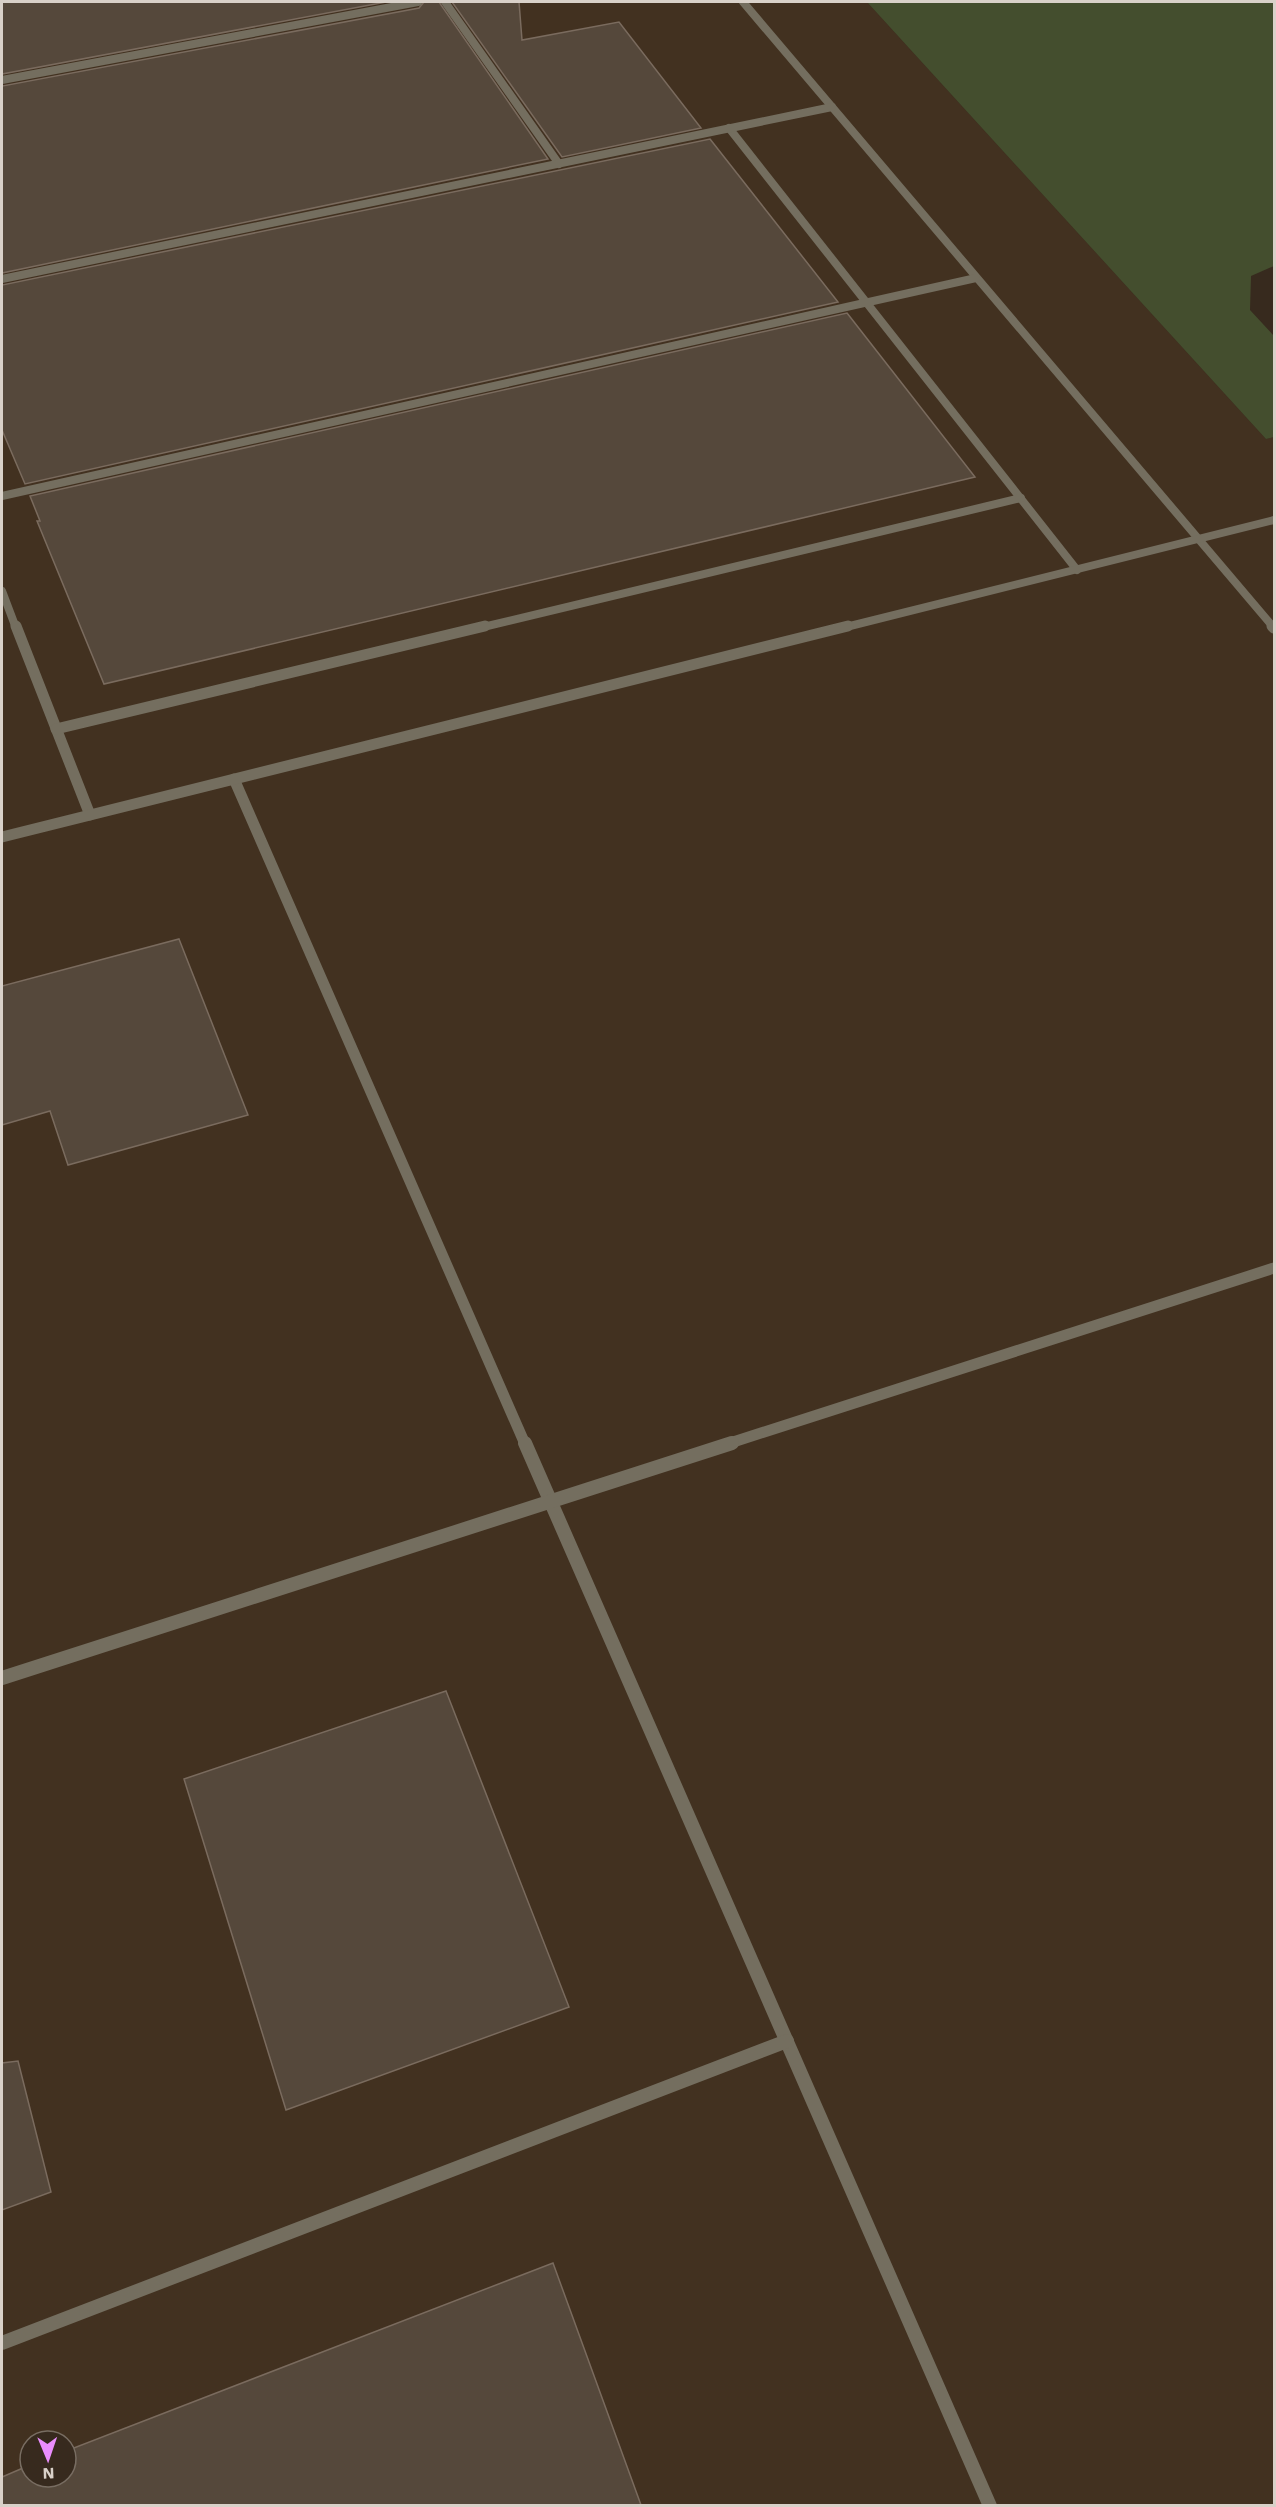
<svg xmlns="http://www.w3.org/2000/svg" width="1276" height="2507" font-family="'Work Sans',sans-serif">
	<rect width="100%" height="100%" fill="#372a1e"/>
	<!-- built -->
	<path fill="#423120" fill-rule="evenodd" d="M2,2h865l399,437 8,-2v2068l-1272,1zM30,2441h36v36h-36z"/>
	<!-- green -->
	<path fill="#444e2e" d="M867,2h407v264l-23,10 -1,34 24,26v101l-8,2z"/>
	<!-- building -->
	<g fill="#55483b" stroke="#7a6b5e" stroke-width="1.5">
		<path d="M2,2h384l-384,72z"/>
		<path d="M424,2h15l109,157 -546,114v-187l417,-78z"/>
		<path d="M452,2h67l3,38 97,-18 82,106 -139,29z"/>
		<path d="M710,139l128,163 -813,182 -23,-54v-145z"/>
		<path d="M847,313l128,164 -871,207 -67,-163h3l-10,-25z"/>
		<path d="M179,939l69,176 -180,50 -18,-54 -48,14v-139z"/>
		<path d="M446,1691l123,316 -283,103 -102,-331z"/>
		<path d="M18,2061l33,131 -49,18v-147z"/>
		<path d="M553,2263l88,242h-639v-28l28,-12v12h36v-26z"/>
	</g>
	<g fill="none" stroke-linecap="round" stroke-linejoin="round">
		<!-- lane-far2 -->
		<g stroke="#746e5f" stroke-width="8">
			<path d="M445,2l114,162"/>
			<path d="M743,2l531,626"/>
			<path d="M2,80l416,-78"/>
			<path d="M729,128l348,442"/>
			<path d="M2,279l830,-172"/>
			<path d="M2,496l974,-218"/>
			<path d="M2,591l14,37"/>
			<path d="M479,628l542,-130"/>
			<path d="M842,628l432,-108"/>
		</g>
		<!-- lane-far1 -->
		<g stroke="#746e5f" stroke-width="11">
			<path d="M16,626l74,189"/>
			<path d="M1272,626l2,2"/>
			<path d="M56,729l429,-103"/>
			<path d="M234,779l291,665"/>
			<path d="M2,837l846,-211"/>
			<path d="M727,1444l547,-176"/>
		</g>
		<!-- lane -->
		<g stroke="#746e5f" stroke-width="14">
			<path d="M525,1443l465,1063"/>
			<path d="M2,1678l730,-235"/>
			<path d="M2,2343l785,-302"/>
		</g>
	</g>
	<!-- border -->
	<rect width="1276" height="2507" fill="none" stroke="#d9d1c9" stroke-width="6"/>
	<!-- north arrow -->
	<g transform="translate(48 2459) rotate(178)"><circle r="28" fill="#372a1e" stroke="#786d62" stroke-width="1.5"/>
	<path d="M0-4.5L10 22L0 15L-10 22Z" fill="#ea8dfd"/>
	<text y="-9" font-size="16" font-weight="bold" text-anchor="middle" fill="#d9d1c9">N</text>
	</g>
</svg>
